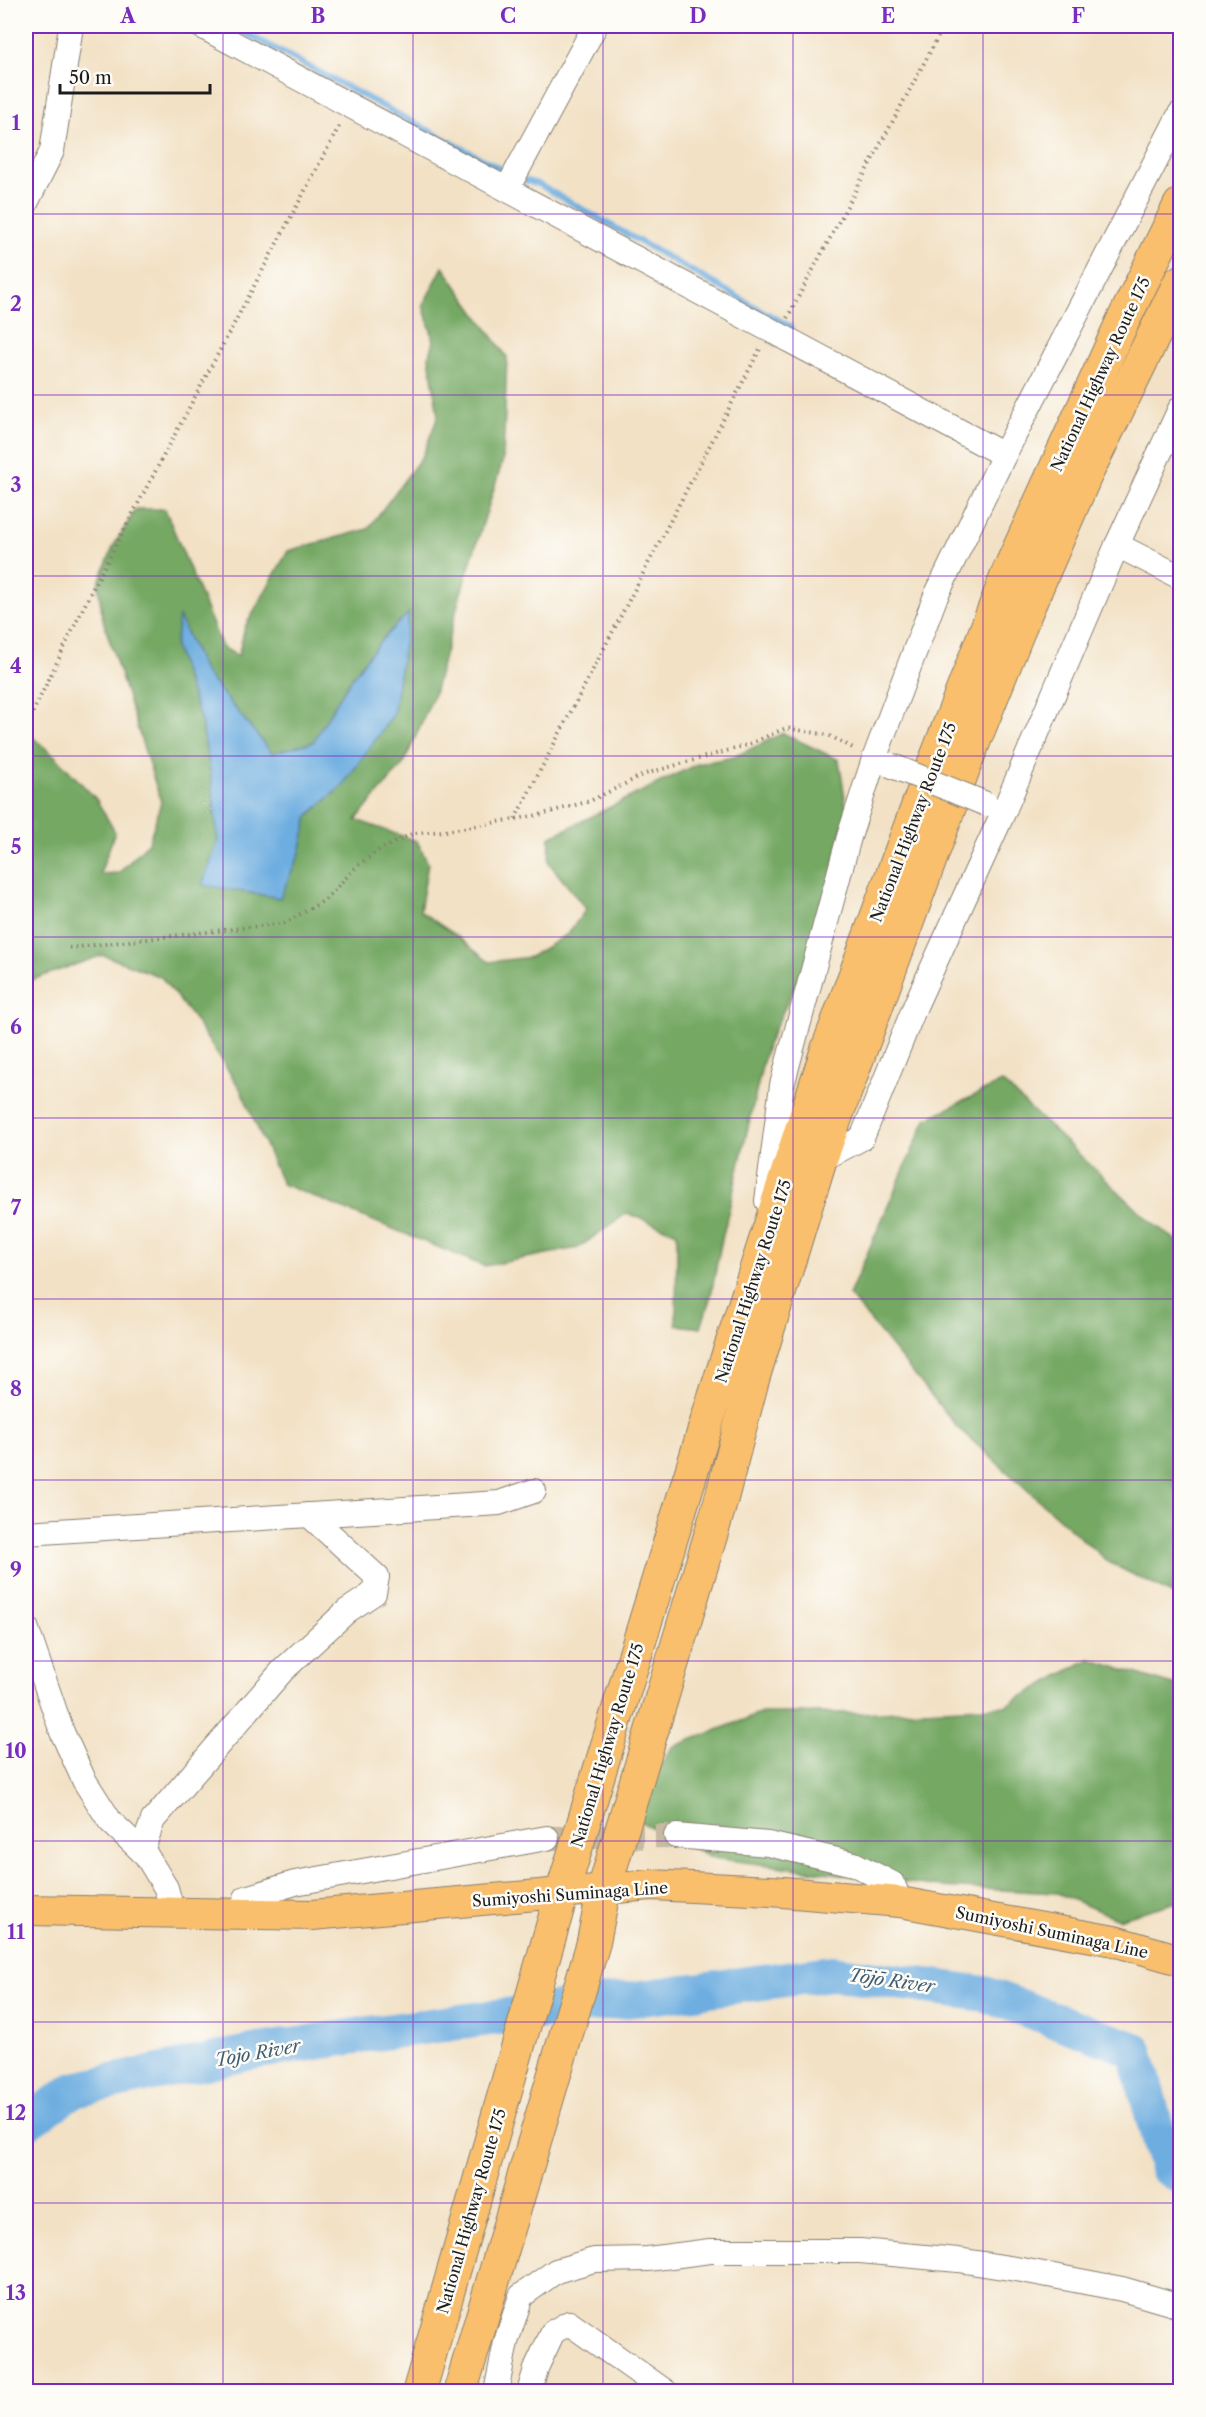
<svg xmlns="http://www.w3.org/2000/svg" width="1206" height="2417" font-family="'Libre Caslon Text',serif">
	<rect width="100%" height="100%" fill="#fdfcf7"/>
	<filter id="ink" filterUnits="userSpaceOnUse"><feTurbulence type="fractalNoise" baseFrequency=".0167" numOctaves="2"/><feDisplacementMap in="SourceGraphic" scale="12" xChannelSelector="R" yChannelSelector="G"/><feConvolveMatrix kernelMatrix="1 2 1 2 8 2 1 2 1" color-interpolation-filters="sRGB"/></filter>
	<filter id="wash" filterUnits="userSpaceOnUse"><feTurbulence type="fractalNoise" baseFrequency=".008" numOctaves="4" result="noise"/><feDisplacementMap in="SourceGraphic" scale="24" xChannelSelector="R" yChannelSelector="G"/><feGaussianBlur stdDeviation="1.35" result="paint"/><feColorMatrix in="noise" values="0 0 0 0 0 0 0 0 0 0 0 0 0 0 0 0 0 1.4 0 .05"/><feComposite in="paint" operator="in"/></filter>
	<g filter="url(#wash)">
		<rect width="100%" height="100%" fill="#f2e1c5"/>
		<!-- forest -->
		<g fill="#75a864" stroke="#486240" stroke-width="1.5">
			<path d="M443,267l64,90 -4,103 -43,136 -26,98 -30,69 -48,57 61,21 11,22 -8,48 34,23 35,28 41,-5 38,-23 18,-25 -37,-46 1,-26 147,-73 37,-7 49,-24 56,27 8,51 -31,131 -49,103 -47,203 -9,47 -10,33 -25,-3 1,-92 -50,-20 -49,35 -94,18 -202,-82 -41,-94 -47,-71 -33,-42 -58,-22 -77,27v-250l29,24 41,43 19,33 -15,42 19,-1 30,-31 12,-40 -58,-182 -5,-36 16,-39 22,-36h29l57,138 16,9 7,-29 43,-76 80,-22 55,-74 15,-39 -9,-59 5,-16 -11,-36z"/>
			<path d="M1002,1082l150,141 28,20v355l-72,-36 -151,-135 -108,-132 77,-176z"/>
			<path d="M1089,1659l91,28v214l-62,18 -61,-26 -116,-6 -228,-29 -84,-42 43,-69 90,-34h98l145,-7z"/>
		</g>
		<!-- water -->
		<path fill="#6dade0" stroke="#44647e" stroke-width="1.5" d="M409,613l-16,102 -50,70 -35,31 -8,37 -20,45 -78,-13 16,-43 -7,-66 -10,-55 -26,-74 4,-30 25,54 68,82 41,-11c27,-47 54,-93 96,-129z"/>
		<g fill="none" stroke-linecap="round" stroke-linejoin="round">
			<!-- stream -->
			<g stroke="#6dade0" stroke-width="6">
				<path d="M238,29l272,145"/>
				<path d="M519,179l19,5 253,143"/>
			</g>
			<!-- river -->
			<path stroke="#6dade0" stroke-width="36" d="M26,2123l48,-33 178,-38 117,-18 463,-61 153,21 150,56 32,118 13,8"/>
		</g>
	</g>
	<g filter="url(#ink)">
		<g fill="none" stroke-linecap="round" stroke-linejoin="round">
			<!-- minor-tunnel -->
			<path stroke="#c7baa3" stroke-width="24" stroke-dasharray="24 12" stroke-linecap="butt" d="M547,1838l129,-2"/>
			<defs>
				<g id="minor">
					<path d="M201,26l803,429"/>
					<path d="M507,189l88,-163"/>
					<path d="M26,203l26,-52 19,-125"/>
					<path d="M1117,545l63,32"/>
					<path d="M820,1160l42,-22 54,-134 87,-191 114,-268 63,-136"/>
					<path d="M767,1201l15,-116 67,-248 25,-78 61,-161 69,-143 176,-341"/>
					<path d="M26,1533l473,-30 35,-12"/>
					<path d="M26,1627l36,105 22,48 26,41 36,34 20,33 7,25"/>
					<path d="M676,1836l92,8 86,20 39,20 7,18"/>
					<path d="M142,1851l11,-31 130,-150 64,-59 27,-18 3,-16 -68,-62"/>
					<path d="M239,1915l7,-17 49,-15 252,-45"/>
					<path d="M496,2392l10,-50 15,-46 35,-25 38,-11 54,-1 62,-8h150l98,9 64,10 100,19 58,17"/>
					<path d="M529,2392l8,-26 16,-34 16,-9 97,69"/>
				</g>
				<path id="major" d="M26,1910l286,5 339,-30 120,6 129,11 214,39 66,19"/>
				<g id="highway">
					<path d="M419,2392l143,-499 150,-488 115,-354 92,-248 90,-232 112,-246 59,-120"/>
					<path d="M460,2392l133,-448 11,-55 116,-385 32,-123 68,-221 148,-404 57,-142 60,-138 95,-194"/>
				</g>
			</defs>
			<!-- minor casing -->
			<use href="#minor" stroke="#877e70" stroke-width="26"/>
			<!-- major casing -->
			<use href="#major" stroke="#877e70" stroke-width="32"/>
			<!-- highway casing -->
			<use href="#highway" stroke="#877e70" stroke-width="35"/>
			<!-- path -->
			<g stroke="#877e70" stroke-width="4" stroke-dasharray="1.5 4.5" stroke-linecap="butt">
				<path d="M787,318l157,-292"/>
				<path d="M30,718l62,-128 249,-467"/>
				<path d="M515,819l245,-470"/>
				<path d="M69,948l216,-25 40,-23 32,-34 22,-16 35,-17 31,-2 94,-16 51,-14 55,-27 99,-28 42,-18 42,7 27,14"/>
			</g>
			<!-- minor -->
			<use href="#minor" stroke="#fff" stroke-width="24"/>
			<!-- major -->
			<use href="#major" stroke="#f9bf6d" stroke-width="30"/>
			<!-- highway -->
			<use href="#highway" stroke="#f9bf6d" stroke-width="33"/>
			<defs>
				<path id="minor-bridge" d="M890,765l96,39"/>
			</defs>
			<!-- minor-bridge casing -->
			<use href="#minor-bridge" stroke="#877e70" stroke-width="26" stroke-linecap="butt"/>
			<!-- minor-bridge -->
			<use href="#minor-bridge" stroke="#fff" stroke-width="24"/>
		</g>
	</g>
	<!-- grid -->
	<path fill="none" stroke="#7b2cbf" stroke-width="1.5" stroke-opacity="0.55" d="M223,26v2366M413,26v2366M603,26v2366M793,26v2366M983,26v2366M26,214h1154M26,395h1154M26,576h1154M26,756h1154M26,937h1154M26,1118h1154M26,1299h1154M26,1480h1154M26,1661h1154M26,1841h1154M26,2022h1154M26,2203h1154"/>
	<g text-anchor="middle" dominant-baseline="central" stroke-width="5" stroke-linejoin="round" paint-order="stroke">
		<!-- street labels -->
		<g font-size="16" fill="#1c1c1c" stroke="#fdfcf7">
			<text transform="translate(1100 374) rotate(-65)">National Highway Route 175</text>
			<text transform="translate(913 822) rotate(-69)">National Highway Route 175</text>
			<text transform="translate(753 1281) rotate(-72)">National Highway Route 175</text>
			<text transform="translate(607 1745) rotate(-73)">National Highway Route 175</text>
			<text transform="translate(570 1894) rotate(-4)">Sumiyoshi Suminaga Line</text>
			<text transform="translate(1052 1932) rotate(12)">Sumiyoshi Suminaga Line</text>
			<text transform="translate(471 2211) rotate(-74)">National Highway Route 175</text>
		</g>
		<!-- water labels -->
		<g font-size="18" font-style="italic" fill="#405d74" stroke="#fdfcf7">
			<text transform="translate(892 1981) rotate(8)">Tōjō River</text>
			<text transform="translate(258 2053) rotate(-10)">Tojo River</text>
		</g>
	</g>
	<!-- margin -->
	<rect width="1206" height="2417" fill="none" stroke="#fdfcf7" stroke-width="66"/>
	<!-- scale -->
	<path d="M60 84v9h150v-9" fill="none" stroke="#1c1c1c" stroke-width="3"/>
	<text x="69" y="84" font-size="18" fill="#1c1c1c" stroke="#fdfcf7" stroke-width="4.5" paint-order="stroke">50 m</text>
	<rect x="33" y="33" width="1140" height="2351" fill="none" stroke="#7b2cbf" stroke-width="2"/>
	<g font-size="20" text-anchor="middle" font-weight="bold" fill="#7b2cbf">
		<text x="128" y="23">A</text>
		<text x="318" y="23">B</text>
		<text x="508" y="23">C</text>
		<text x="698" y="23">D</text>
		<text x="888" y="23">E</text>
		<text x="1078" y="23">F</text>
		<text x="16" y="130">1</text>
		<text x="16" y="311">2</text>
		<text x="16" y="492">3</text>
		<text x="16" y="673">4</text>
		<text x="16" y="854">5</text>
		<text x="16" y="1034">6</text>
		<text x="16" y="1215">7</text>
		<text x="16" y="1396">8</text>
		<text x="16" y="1577">9</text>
		<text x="16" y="1758">10</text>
		<text x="16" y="1939">11</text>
		<text x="16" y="2120">12</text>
		<text x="16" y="2300">13</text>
	</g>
</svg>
